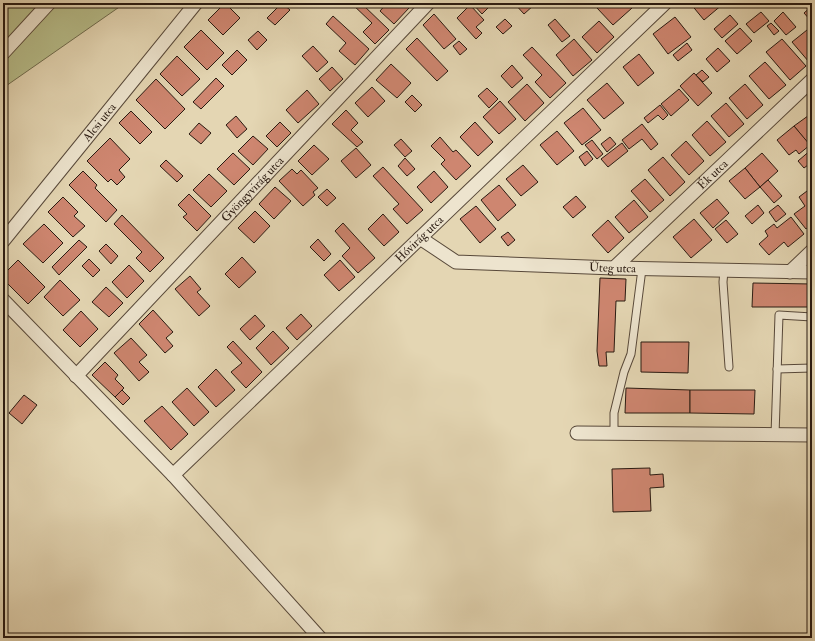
<svg xmlns="http://www.w3.org/2000/svg" width="815" height="641" font-family="'IM FELL Double Pica',serif">
	<rect width="100%" height="100%" fill="#e4d6b3"/>
	<filter id="stains"><feTurbulence type="fractalNoise" baseFrequency=".005" numOctaves="4"/><feColorMatrix values="0 0 0 0 .2 0 0 0 0 .09 0 0 0 0 .02 0 0 0 .5 -.17"/></filter>
	<radialGradient id="worn" r=".72"><stop offset=".6" stop-color="#630" stop-opacity="0"/><stop offset="1" stop-color="#630" stop-opacity=".3"/></radialGradient>
	<!-- green -->
	<path fill="#b7bd8a" stroke="#706c4e" d="M3,3h122l-122,85z"/>
	<!-- building -->
	<g fill="#ce8670" stroke="#291a11">
		<path d="M225,3l15,15 -17,17 -15,-15z"/>
		<path d="M243,3h11l-5,5z"/>
		<path d="M282,3l8,7 -15,15 -8,-7z"/>
		<path d="M351,3h10l28,27 -14,14 -12,-12 9,-9z"/>
		<path d="M387,3h16l6,5 -15,16 -14,-13z"/>
		<path d="M472,3h18l1,2 -9,9z"/>
		<path d="M514,3h18l2,2 -10,9z"/>
		<path d="M602,3h25l5,5 -19,17 -16,-17z"/>
		<path d="M690,3h32l1,1 -19,16z"/>
		<path d="M470,5l14,15 -8,7 6,6 -6,6 -19,-21z"/>
		<path d="M812,6v16l-8,-9z"/>
		<path d="M761,12l8,9 -15,12 -8,-9z"/>
		<path d="M783,12l13,15 -10,8 -12,-14z"/>
		<path d="M434,14l22,25 -12,10 -21,-24z"/>
		<path d="M730,15l8,9 -16,14 -8,-9z"/>
		<path d="M333,16l36,33 -14,16 -16,-14 7,-8 -20,-19z"/>
		<path d="M675,17l16,20 -23,17 -15,-20z"/>
		<path d="M505,19l7,7 -9,8 -7,-7z"/>
		<path d="M555,19l15,17 -8,6 -14,-17z"/>
		<path d="M599,21l15,16 -17,16 -15,-16z"/>
		<path d="M771,23l8,8 -5,4 -7,-9z"/>
		<path d="M740,28l12,13 -15,13 -12,-13z"/>
		<path d="M201,30l23,23 -17,17 -23,-23z"/>
		<path d="M807,30l5,6v24l-3,2 -17,-20z"/>
		<path d="M258,31l9,9 -10,10 -9,-10z"/>
		<path d="M417,38l31,33 -11,10 -31,-32z"/>
		<path d="M574,39l18,21 -19,16 -17,-21z"/>
		<path d="M782,39l24,27 -16,14 -24,-28z"/>
		<path d="M459,41l8,8 -7,6 -7,-9z"/>
		<path d="M687,43l5,7 -14,11 -5,-6z"/>
		<path d="M313,46l15,16 -11,10 -15,-16z"/>
		<path d="M532,47l34,36 -16,15 -15,-16 7,-7 -19,-20z"/>
		<path d="M718,48l12,13 -13,11 -11,-13z"/>
		<path d="M237,50l10,10 -15,15 -10,-10z"/>
		<path d="M639,54l15,19 -16,13 -15,-19z"/>
		<path d="M177,56l23,23 -18,17 -22,-22z"/>
		<path d="M765,62l21,23 -17,14 -20,-23z"/>
		<path d="M391,64l20,19 -14,15 -21,-18z"/>
		<path d="M512,65l11,13 -11,10 -11,-12z"/>
		<path d="M332,67l11,12 -13,12 -11,-12z"/>
		<path d="M702,70l7,7 -6,5 -7,-7z"/>
		<path d="M694,73l18,20 -14,13 -18,-20z"/>
		<path d="M216,78l8,8 -23,23 -8,-7z"/>
		<path d="M156,79l29,30 -20,20 -29,-29z"/>
		<path d="M607,83l17,20 -20,16 -17,-19z"/>
		<path d="M527,84l17,19 -19,18 -17,-19z"/>
		<path d="M745,84l18,21 -16,14 -18,-21z"/>
		<path d="M372,87l13,14 -17,16 -13,-14z"/>
		<path d="M487,88l11,11 -9,9 -11,-12z"/>
		<path d="M679,89l10,11 -18,16 -10,-12z"/>
		<path d="M307,90l12,14 -21,19 -12,-13z"/>
		<path d="M412,95l10,10 -7,7 -10,-10z"/>
		<path d="M500,101l16,18 -17,15 -16,-17z"/>
		<path d="M726,103l18,21 -15,13 -18,-21z"/>
		<path d="M660,105l8,10 -5,5 -5,-5 -10,8 -4,-5z"/>
		<path d="M583,108l18,22 -19,15 -18,-22z"/>
		<path d="M346,110l12,13 -7,7 12,12 -6,5 -25,-23z"/>
		<path d="M131,111l21,21 -12,12 -21,-21z"/>
		<path d="M812,113v25l-5,4 -13,-16z"/>
		<path d="M236,116l11,13 -10,9 -11,-13z"/>
		<path d="M707,121l19,21 -16,14 -18,-21z"/>
		<path d="M280,122l11,11 -14,14 -11,-11z"/>
		<path d="M475,122l18,20 -15,14 -18,-19z"/>
		<path d="M199,123l12,10 -10,11 -12,-10z"/>
		<path d="M642,124l16,20 -7,6 -9,-11 -13,10 -7,-9z"/>
		<path d="M794,126l16,19 -11,9 -3,-4 -7,5 -12,-15z"/>
		<path d="M557,131l17,20 -17,14 -17,-20z"/>
		<path d="M253,136l15,13 -15,16 -15,-14z"/>
		<path d="M440,137l13,15 3,-2 15,16 -15,14 -15,-16 4,-4 -14,-14z"/>
		<path d="M610,137l6,7 -9,8 -6,-8z"/>
		<path d="M110,138l20,21 -11,11 6,7 -8,8 -6,-6 -3,3 -21,-21z"/>
		<path d="M401,139l11,12 -7,6 -11,-12z"/>
		<path d="M592,140l11,14 -6,5 -12,-14z"/>
		<path d="M686,141l18,20 -15,14 -18,-20z"/>
		<path d="M622,143l6,8 -20,16 -7,-8z"/>
		<path d="M314,145l15,14 -17,16 -14,-14z"/>
		<path d="M356,148l15,17 -15,13 -15,-17z"/>
		<path d="M812,149v13l-8,6 -6,-7z"/>
		<path d="M587,151l6,8 -8,7 -6,-9z"/>
		<path d="M233,153l17,16 -16,16 -17,-16z"/>
		<path d="M762,153l16,18 -18,16 -15,-19z"/>
		<path d="M663,157l22,25 -15,14 -22,-26z"/>
		<path d="M405,158l10,11 -8,7 -9,-10z"/>
		<path d="M166,160l17,16 -6,6 -17,-16z"/>
		<path d="M523,165l15,17 -17,14 -15,-17z"/>
		<path d="M383,167l40,43 -16,14 -14,-15 6,-5 -26,-28z"/>
		<path d="M745,168l15,19 -15,12 -16,-18z"/>
		<path d="M292,169l5,5 4,-4 17,18 -5,4 2,3 -12,11 -24,-25z"/>
		<path d="M83,171l14,14 -2,3 22,22 -11,12 -37,-37z"/>
		<path d="M434,171l14,16 -17,16 -14,-16z"/>
		<path d="M209,174l18,17 -16,16 -18,-17z"/>
		<path d="M645,179l19,21 -14,12 -19,-21z"/>
		<path d="M768,180l14,16 -8,7 -14,-16z"/>
		<path d="M499,185l17,20 -18,16 -17,-21z"/>
		<path d="M275,187l16,14 -17,18 -15,-15z"/>
		<path d="M811,188l1,2v35l-6,4 -12,-15 11,-8 -6,-9z"/>
		<path d="M327,189l9,9 -9,8 -9,-9z"/>
		<path d="M189,194l22,22 -14,15 -14,-14 4,-3 -9,-9z"/>
		<path d="M576,196l10,11 -13,11 -10,-11z"/>
		<path d="M63,197l15,15 -4,4 11,10 -12,11 -25,-25z"/>
		<path d="M717,199l12,14 -16,15 -13,-15z"/>
		<path d="M634,200l14,17 -19,16 -14,-16z"/>
		<path d="M758,205l6,8 -12,11 -7,-8z"/>
		<path d="M778,205l8,9 -10,8 -7,-10z"/>
		<path d="M476,206l20,23 -16,14 -20,-24z"/>
		<path d="M255,211l15,15 -16,17 -16,-15z"/>
		<path d="M383,214l16,18 -15,14 -16,-17z"/>
		<path d="M122,215l42,43 -14,14 -14,-14 6,-6 -28,-28z"/>
		<path d="M791,217l13,17 -16,13 -4,-5 -15,13 -10,-11 9,-8 -3,-5 9,-7 3,4z"/>
		<path d="M694,219l18,21 -21,18 -18,-21z"/>
		<path d="M608,220l16,18 -16,15 -16,-18z"/>
		<path d="M726,220l12,14 -11,9 -12,-14z"/>
		<path d="M343,223l32,35 -17,15 -16,-17 8,-8 -15,-17z"/>
		<path d="M44,224l19,19 -20,20 -20,-19z"/>
		<path d="M508,232l7,8 -7,6 -7,-9z"/>
		<path d="M318,239l13,15 -7,7 -14,-14z"/>
		<path d="M79,240l8,7 -28,28 -7,-8z"/>
		<path d="M106,244l12,12 -7,8 -12,-13z"/>
		<path d="M242,257l14,15 -17,16 -14,-14z"/>
		<path d="M89,259l11,11 -7,7 -11,-11z"/>
		<path d="M18,260l27,27 -17,17 -25,-25v-4z"/>
		<path d="M340,260l15,17 -16,14 -15,-16z"/>
		<path d="M129,265l15,16 -17,17 -15,-16z"/>
		<path d="M190,276l11,13 -4,3 13,14 -11,10 -24,-27z"/>
		<path d="M600,278l26,1 -1,22h-9l-2,51h-8l1,14h-8l-2,-15z"/>
		<path d="M60,280l20,20 -17,16 -19,-19z"/>
		<path d="M753,283l59,1v23h-60z"/>
		<path d="M106,287l17,16 -14,14 -17,-15z"/>
		<path d="M153,310l20,22 -7,6 7,8 -8,7 -26,-29z"/>
		<path d="M81,311l17,18 -18,18 -17,-17z"/>
		<path d="M301,314l11,12 -15,14 -11,-12z"/>
		<path d="M255,315l10,11 -15,14 -10,-11z"/>
		<path d="M273,331l16,17 -18,17 -15,-17z"/>
		<path d="M131,338l16,17 -8,7 10,10 -10,9 -25,-28z"/>
		<path d="M233,341l29,31 -16,16 -15,-16 11,-9 -15,-16z"/>
		<path d="M641,342h48l-1,31 -47,-1z"/>
		<path d="M105,362l13,13 -3,4 9,9 -9,9 -23,-22z"/>
		<path d="M216,369l19,21 -19,17 -18,-20z"/>
		<path d="M187,388l22,24 -15,14 -22,-24z"/>
		<path d="M626,388l64,2v23h-65z"/>
		<path d="M122,390l8,8 -7,7 -8,-8z"/>
		<path d="M690,390h65l-1,24 -64,-1z"/>
		<path d="M24,395l13,10 -15,19 -13,-11z"/>
		<path d="M162,406l26,28 -17,16 -27,-29z"/>
		<path d="M650,468v7l13,-1 1,13 -14,1 1,23 -38,1 -1,-43z"/>
	</g>
	<g fill="none" stroke-linecap="round" stroke-linejoin="round">
		<defs>
			<g id="lane">
				<path d="M724,271l-1,11 6,85"/>
				<path d="M777,369l35,-1"/>
				<path d="M614,433v-20l10,-41 7,-18 11,-85"/>
				<path d="M775,435l4,-120 33,2"/>
			</g>
			<g id="street">
				<path d="M3,53l46,-50"/>
				<path id="s1" d="M420,238l36,24 158,6 198,4"/>
				<path id="s2" d="M3,241l193,-238"/>
				<path id="s3" d="M614,268l198,-188"/>
				<path d="M790,272l22,-21"/>
				<path d="M3,300l170,175 147,163"/>
				<path id="s4" d="M76,376l352,-373"/>
				<path d="M577,433l235,2"/>
				<path id="s5" d="M173,475l492,-472"/>
			</g>
		</defs>
		<!-- lane casing -->
		<use href="#lane" stroke="#58493a" stroke-width="9"/>
		<!-- street casing -->
		<use href="#street" stroke="#58493a" stroke-width="15"/>
		<!-- lane -->
		<use href="#lane" stroke="#ede4ce" stroke-width="7"/>
		<!-- street -->
		<use href="#street" stroke="#ede4ce" stroke-width="13"/>
	</g>
	<g text-anchor="middle" dominant-baseline="central" stroke-width="3" stroke-linejoin="round" paint-order="stroke">
		<!-- street labels -->
		<g font-size="12" fill="#291a11" stroke="#ede4ce">
			<text stroke="none"><textPath href="#s2" startOffset="153">Alcsi utca</textPath></text>
			<text stroke="none"><textPath href="#s3" startOffset="136">Ék utca</textPath></text>
			<text stroke="none"><textPath href="#s4" startOffset="257">Gyöngyvirág utca</textPath></text>
			<text stroke="none"><textPath href="#s5" startOffset="341">Hóvirág utca</textPath></text>
			<text stroke="none"><textPath href="#s1" startOffset="200">Üteg utca</textPath></text>
		</g>
	</g>
	<!-- margin -->
	<rect width="815" height="641" fill="none" stroke="#e4d6b3" stroke-width="16"/>
	<rect x="4" y="4" width="807" height="633" fill="none" stroke="#291a11" stroke-width="2"/>
	<rect x="8" y="8" width="799" height="625" fill="none" stroke="#291a11"/>
	<rect width="100%" height="100%" filter="url(#stains)"/>
	<rect width="100%" height="100%" fill="url(#worn)"/>
</svg>
